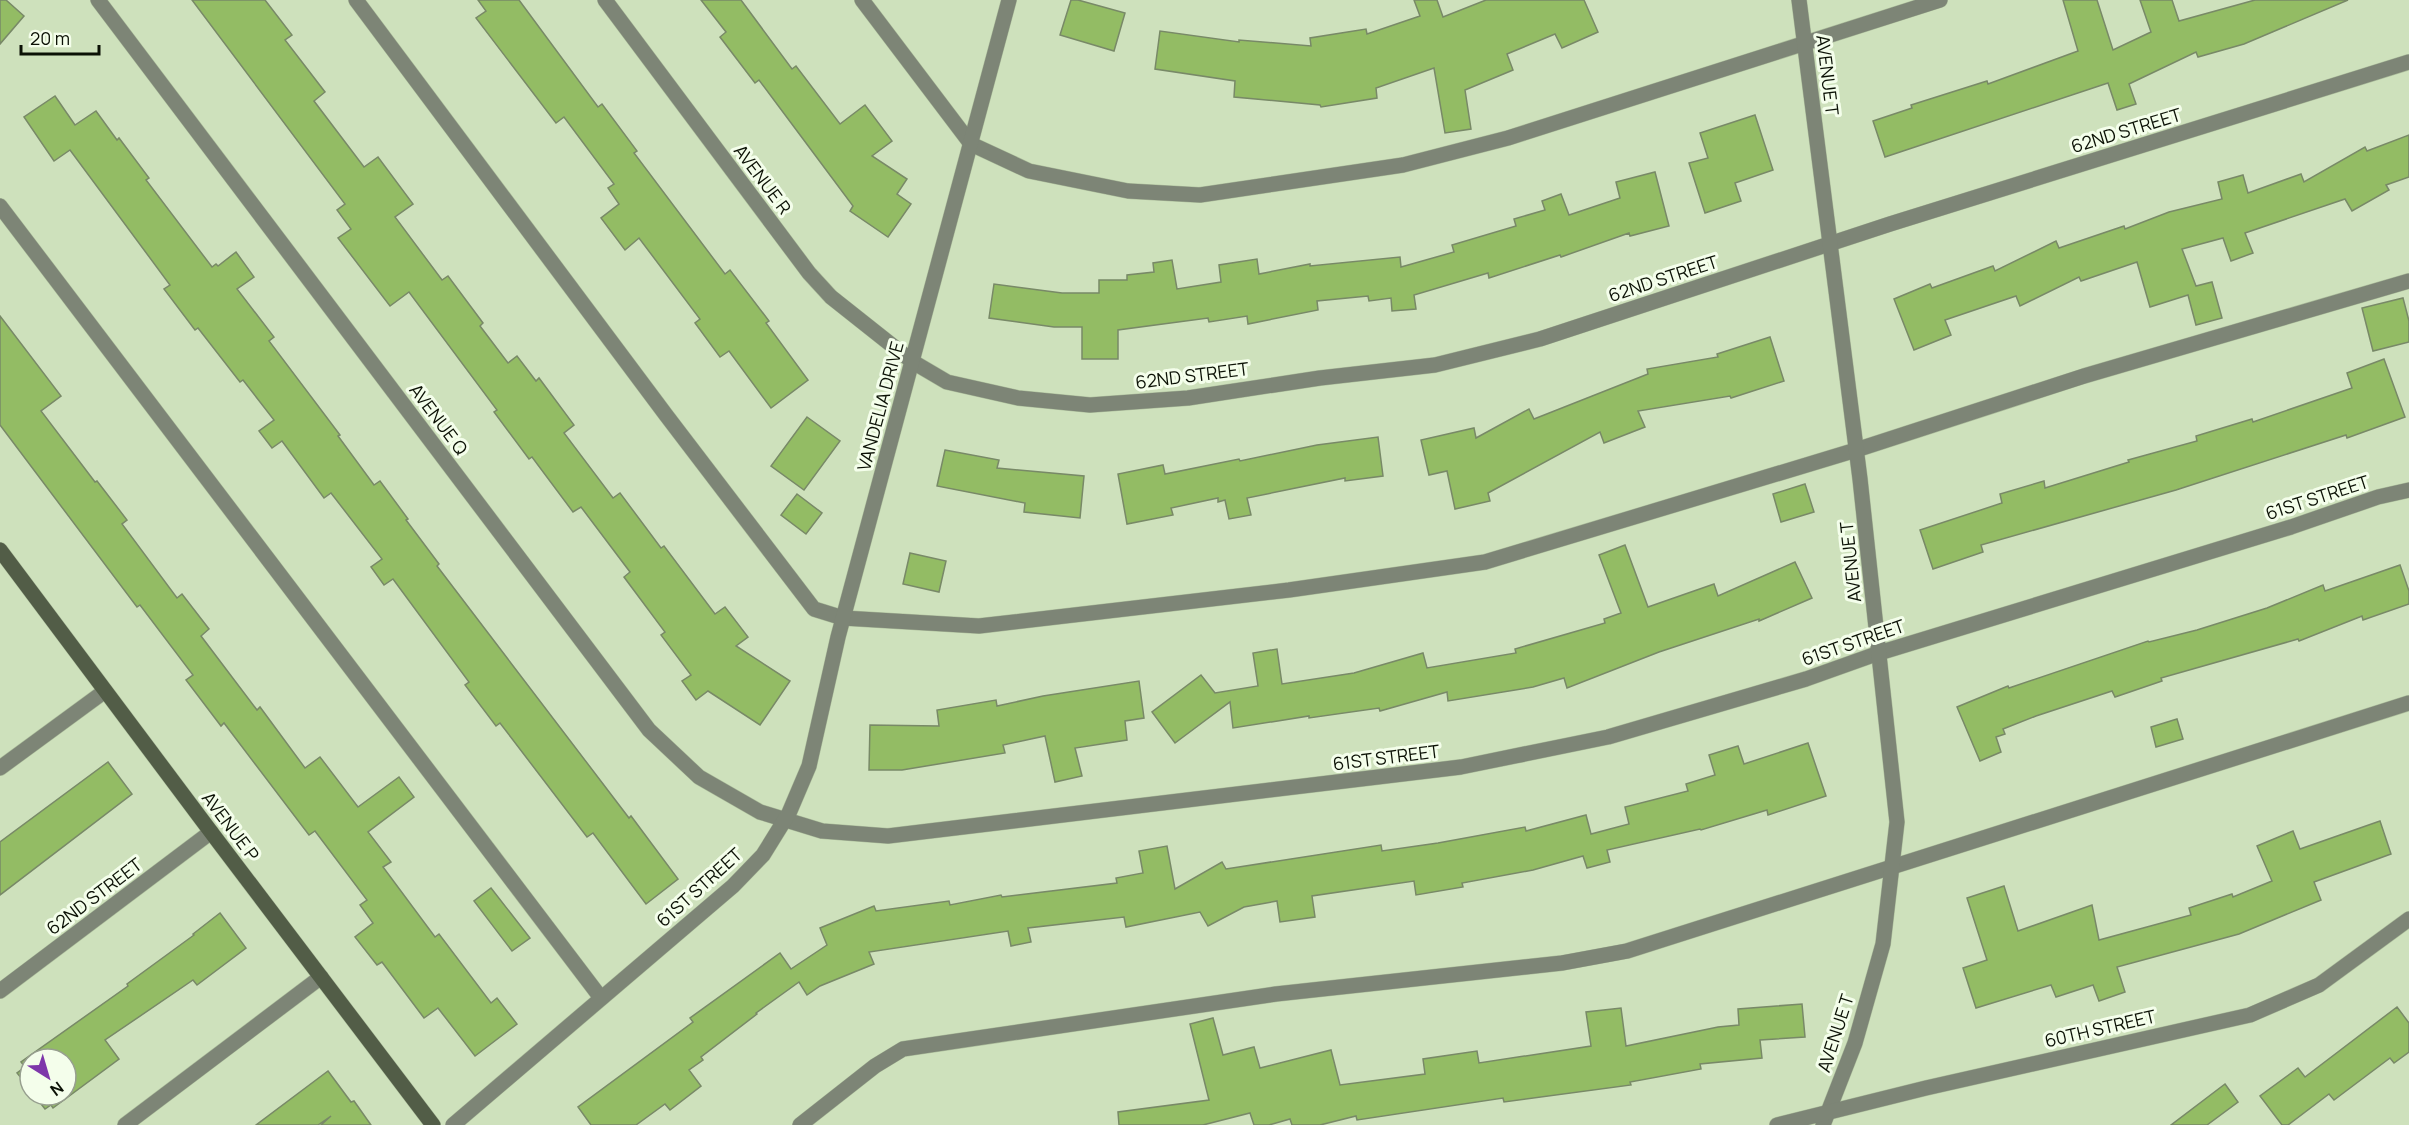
<svg xmlns="http://www.w3.org/2000/svg" width="2409" height="1125" font-family="Manrope,sans-serif">
	<rect width="100%" height="100%" fill="#cee1bc"/>
	<!-- building -->
	<g fill="#93bc64" stroke="#788967" stroke-width="1.5">
		<path d="M0,0h6l18,16 -24,28z"/>
		<path d="M192,0h73l27,35 -7,5 40,52 -11,9 50,66 14,-10 35,47 -18,13 47,63 6,-4 35,47 -3,3 28,37 9,-7 19,25 3,-3 35,47 -10,8 49,65 7,-5 41,55 3,-2 51,68 10,-7 23,30 -12,9 54,35 -30,44 -52,-34 -12,9 -14,-19 9,-6 -30,-40 4,-3 -41,-55 6,-5 -49,-65 -8,5 -41,-55 -3,2 -35,-47 3,-2 -88,-118 -19,14 -52,-68 13,-9 -14,-19 8,-6z"/>
		<path d="M478,0h41l79,107 4,-3 35,47 -3,2 91,121 5,-4 39,51 -3,2 42,57 -37,28 -42,-57 -9,6 -25,-34 5,-4 -61,-81 -14,12 -24,-32 18,-14 -11,-16 6,-4 -50,-67 -8,6 -80,-105 10,-7z"/>
		<path d="M701,0h40l51,69 4,-3 44,58 25,-19 27,36 -20,15 35,23 -10,15 14,10 -23,33 -38,-26 3,-5 -44,-59 -50,-67 -4,3 -35,-46 6,-5z"/>
		<path d="M1071,0h7l47,13 -11,38 -54,-16z"/>
		<path d="M1414,0h23l6,17 43,-17h98l14,32 -36,16 -7,-14 -48,20 6,16 -48,20 6,39 -26,4 -11,-65 -58,20 1,10 -56,9 -1,-2 -86,-8 1,-16 -80,-12 5,-38 79,11v-2l72,6 -1,-8 56,-9 1,5 53,-18z"/>
		<path d="M2063,0h34l16,50 38,-18 -11,-32h32l7,21 76,-21h93l-104,44 -46,13 -2,-5 -67,32 7,20 -19,6 -9,-27 -223,74 -12,-36 39,-13 -1,-3 76,-24 1,3 90,-33z"/>
		<path d="M55,96l20,29 21,-14 21,29 2,-2 30,40 -3,2 66,87 4,-3 2,2 18,-14 18,25 -17,12 37,48 -5,4 71,94 -2,1 36,49 6,-4 28,38 -2,1 33,44 -2,2 192,252 2,-2 47,63 -32,25 -53,-71 -6,4 -87,-114 -4,3 -31,-41 4,-3 -76,-103 -9,6 -13,-18 11,-8 -51,-66 -7,5 -42,-57 -10,7 -13,-17 15,-11 -31,-40 -3,2 -42,-54 -3,2 -31,-41 6,-4 -100,-135 -16,11 -30,-44z"/>
		<path d="M1755,115l18,55 -38,13 6,18 -36,12 -16,-50 19,-5 -8,-25z"/>
		<path d="M2409,135v42l-23,8 3,5 -37,21 -7,-12 -100,34 8,20 -22,8 -8,-23 -41,11 14,37 16,-4 10,36 -26,7 -8,-30 -38,12 -13,-45 -56,19 -2,-4 -59,29 -4,-10 -71,24 6,15 -37,15 -20,-51 36,-15 2,4 61,-22 2,5 61,-30 3,7 65,-22 1,3 44,-17 53,-13 -4,-17 25,-7 5,18 53,-19 3,8 61,-35 2,4z"/>
		<path d="M1655,172l14,54 -39,10 -1,-3 -68,24 -1,-2 -71,23 -1,-5 -74,22 2,14 -24,2 -1,-13 -22,3 -1,-5 -51,5 1,9 -70,14 -1,-8 -38,6 -1,-4 -90,12v29h-36v-32h-28l-65,-9 5,-34 68,9h37v-13h28v-5l27,-3 -1,-9 19,-3 5,29 44,-7 -2,-17 38,-6 2,15 51,-10v2l90,-9 1,10 53,-15 -2,-7 64,-19 -2,-7 31,-9 -3,-9 19,-7 8,21 51,-17 -4,-16z"/>
		<path d="M2403,298l6,23v21l-36,9 -11,-43z"/>
		<path d="M0,316l61,80 -20,15 54,71 2,-1 30,39 -5,4 55,74 5,-4 27,35 -8,7 56,74 3,-3 45,61 15,-11 38,50 41,-30 15,20 -46,35 23,30 -8,5 52,70 4,-3 52,69 6,-5 20,26 -42,32 -37,-48 -14,10 -42,-56 -5,3 -22,-28 18,-14 -13,-18 7,-5 -52,-69 -6,4 -85,-112 -3,3 -35,-46 7,-5 -53,-70 -3,2 -137,-182z"/>
		<path d="M1770,337l14,44 -53,17 -1,-2 -92,15 7,16 -41,16 -4,-11 -112,61 2,8 -35,8 -8,-38 -18,4 -8,-35 53,-12 2,10 53,-29 5,10 114,-45 -1,-5 71,-12 -1,-3z"/>
		<path d="M2384,359l21,58 -58,21 -1,-3 -170,55 -195,55 2,7 -50,17 -13,-39 82,-27 -2,-9 44,-13 1,7 84,-26 -1,-2 69,-19 -1,-5 56,-17 1,3 99,-34 -5,-15z"/>
		<path d="M807,417l33,24 -36,49 -33,-24z"/>
		<path d="M1378,437l5,39 -38,5v-3l-98,20 4,17 -22,4 -4,-19 -7,2v-4l-47,10 2,7 -46,9 -9,-50 45,-9 2,9 74,-15 1,2 77,-16z"/>
		<path d="M945,450l54,10 -2,8 87,8 -4,42 -56,-6 1,-9 -88,-17z"/>
		<path d="M1805,484l9,28 -33,10 -8,-28z"/>
		<path d="M797,494l25,19 -16,21 -25,-19z"/>
		<path d="M1625,545l23,62 66,-23 4,12 77,-34 17,36 -53,23v-2l-100,33 -92,36 -3,-10 -31,9 -85,14 -1,-9 -67,19 -1,-3 -70,10v-2l-76,12 -3,-26 -55,41 -23,-31 49,-37 14,18 43,-7 -5,-33 24,-4 5,35 72,-11 69,-20 4,15 89,-15 -1,-4 90,-26 -1,-4 17,-6 -22,-58z"/>
		<path d="M910,553l36,8 -7,31 -36,-8z"/>
		<path d="M2400,565l9,26v13l-46,16 -1,-4 -63,25 -1,-2 -137,39 1,3 -47,16 -3,-6 -76,25 -33,13 2,5 -9,3 5,15 -21,9 -23,-54 51,-21 1,2 139,-47 1,1 48,-12 70,-22 56,-23 2,6z"/>
		<path d="M1139,681l5,37 -19,3 2,19 -52,8 7,28 -27,6 -10,-46 -42,9 2,8 -103,17h-33l1,-45 69,1 -2,-16 59,-10 1,6 46,-10z"/>
		<path d="M2177,719l6,20 -27,8 -5,-20z"/>
		<path d="M1808,743l18,53 -58,19 -1,-5 -66,20 -1,-1 -93,21 3,12 -23,6 -4,-12 -50,14 -71,13 1,4 -47,8 -2,-14 -102,15 3,21 -35,5 -3,-21 -33,6 -36,19 -8,-14 -74,15 -2,-10 -96,11 3,14 -20,4 -3,-15 -139,21 5,12 -54,22 -13,9 -8,-13 -43,31 1,1 -56,43 2,3 -14,10 12,16 -31,24 -5,-6 -29,21h-45l-13,-18 115,-85 -3,-4 90,-65 11,16 36,-24 -7,-17 54,-22 2,5 73,-10 1,4 51,-10 1,2 115,-14 -1,-5 27,-5 -4,-22 28,-5 8,43 47,-27 4,7 155,-24 1,6 56,-8 87,-16 1,4 60,-16 5,19 38,-10 -4,-17 63,-16 -2,-7 29,-9 -6,-20 29,-9 6,18z"/>
		<path d="M108,762l24,32 -132,101v-53z"/>
		<path d="M2380,821l11,33 -77,28 7,18 -82,34 -122,33 8,25 -26,9 -6,-16 -37,12 -5,-12 -75,23 -13,-40 24,-8 -20,-62 37,-12 14,45 74,-26 7,35 92,-25 -2,-7 43,-14 1,3 39,-16 -15,-35 36,-15 7,18z"/>
		<path d="M491,888l39,50 -18,13 -38,-50z"/>
		<path d="M220,913l26,35 -49,37 -4,-5 -88,60 14,19 -66,49 -2,-3 -6,4 -11,-14h32v-36h-36v30l-13,-16 8,-6 -4,-5 107,-76 -1,-2 67,-49 -1,-1z"/>
		<path d="M1802,1004l3,33 -45,3 2,18 -62,6 1,5 -71,13 1,3 -127,17 -1,-4 -146,22 -1,-4 -36,9h-28l-2,-6 -21,6h-15l-4,-12 -47,12h-84l-1,-13 91,-12 -19,-76 23,-6 10,37 31,-8 6,21 71,-18 9,35 85,-11 -2,-15 54,-8 2,12 112,-17 -5,-34 35,-4 5,38 92,-19 21,-2 -1,-16z"/>
		<path d="M2397,1007l12,16v29l-15,11 -4,-5 -56,42 -5,-6 -41,31h-6l-22,-29 38,-28 7,9z"/>
		<path d="M328,1071l23,31 3,-1 17,24h-50l10,-9 -13,9h-62z"/>
		<path d="M2225,1084l13,18 -31,23h-36z"/>
	</g>
	<g fill="none" stroke-linecap="round" stroke-linejoin="round">
		<defs>
			<g id="lane">
				<path d="M356,0l310,415 148,194 29,9 136,8 310,-36 196,-28 371,-112 228,-74 325,-95"/>
				<path d="M862,0l109,144 58,27 99,20 72,4 203,-30 105,-27 432,-138"/>
				<path d="M0,206l601,792"/>
				<path d="M0,768l105,-77"/>
				<path d="M125,1125l196,-148"/>
				<path d="M800,1125l75,-59 28,-17 373,-55 286,-31 65,-12 782,-248"/>
			</g>
			<g id="street">
				<path d="M98,0l551,730 50,47 61,35 62,19 66,5 573,-69 147,-30 198,-58 73,-26 412,-126 87,-30 31,-7"/>
				<path d="M605,0l204,273 22,24 82,65 34,20 71,16 72,7 98,-7 132,-20 115,-13 105,-26 350,-115 519,-162"/>
				<path d="M1799,0l61,479 37,343 -14,122 -28,99 -32,82"/>
				<path d="M0,991l211,-159"/>
				<path d="M453,1125l280,-239 30,-31 26,-42 20,-47 29,-129 171,-637"/>
				<path d="M1777,1125l149,-37 324,-73 69,-30 90,-66"/>
			</g>
			<path id="secondary" d="M0,550l211,282 222,293"/>
		</defs>
		<!-- lane casing -->
		<use href="#lane" stroke="#abbc9b" stroke-width="16"/>
		<!-- street casing -->
		<use href="#street" stroke="#abbc9b" stroke-width="16"/>
		<!-- secondary casing -->
		<use href="#secondary" stroke="#abbc9b" stroke-width="16"/>
		<!-- lane -->
		<use href="#lane" stroke="#7d8576" stroke-width="15"/>
		<!-- street -->
		<use href="#street" stroke="#7d8576" stroke-width="15"/>
		<!-- secondary -->
		<use href="#secondary" stroke="#525d47" stroke-width="15"/>
	</g>
	<g text-anchor="middle" dominant-baseline="central" stroke-width="6" stroke-linejoin="round" paint-order="stroke">
		<!-- street labels -->
		<g font-size="18" fill="#0b1105" stroke="#f4feeb">
			<text transform="translate(1828 75) rotate(83)">AVENUE T</text>
			<text transform="translate(2126 130) rotate(-17)">62ND STREET</text>
			<text transform="translate(763 179) rotate(53)">AVENUE R</text>
			<text transform="translate(1663 278) rotate(-18)">62ND STREET</text>
			<text transform="translate(1192 375) rotate(-7)">62ND STREET</text>
			<text transform="translate(880 406) rotate(-75)">VANDELIA DRIVE</text>
			<text transform="translate(439 419) rotate(53)">AVENUE Q</text>
			<text transform="translate(2317 497) rotate(-18)">61ST STREET</text>
			<text transform="translate(1850 562) rotate(-96)">AVENUE T</text>
			<text transform="translate(1853 642) rotate(-19)">61ST STREET</text>
			<text transform="translate(1386 757) rotate(-7)">61ST STREET</text>
			<text transform="translate(231 826) rotate(53)">AVENUE P</text>
			<text transform="translate(699 887) rotate(-42)">61ST STREET</text>
			<text transform="translate(94 896) rotate(-37)">62ND STREET</text>
			<text transform="translate(2100 1028) rotate(-13)">60TH STREET</text>
			<text transform="translate(1835 1033) rotate(-72)">AVENUE T</text>
		</g>
	</g>
	<!-- north arrow -->
	<g transform="translate(48 1077) rotate(143)"><circle r="28" fill="#f4feeb" stroke="#979f8f" stroke-width="1.5"/>
	<path d="M0-4.5L10 22L0 15L-10 22Z" fill="#7e37aa"/>
	<text y="-9" font-size="16" font-weight="bold" text-anchor="middle" fill="#0b1105">N</text>
	</g>
	<!-- scale -->
	<path d="M21 45v9h78v-9" fill="none" stroke="#0b1105" stroke-width="3"/>
	<text x="30" y="45" font-size="18" fill="#0b1105" stroke="#f4feeb" stroke-width="4.5" paint-order="stroke">20 m</text>
</svg>
